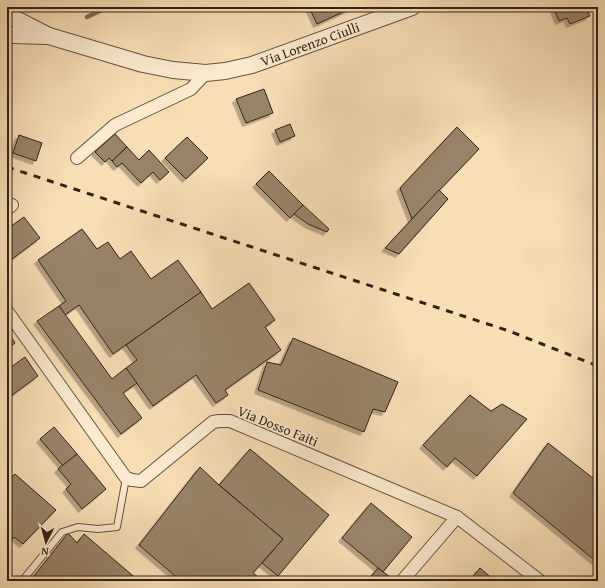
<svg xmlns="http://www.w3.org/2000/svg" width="605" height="588" font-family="'Gentium Book Plus',serif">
	<defs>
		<filter id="shadow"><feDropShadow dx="-3.5" dy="3.5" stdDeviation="0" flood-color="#0004"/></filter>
	</defs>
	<rect width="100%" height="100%" fill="#f7deb5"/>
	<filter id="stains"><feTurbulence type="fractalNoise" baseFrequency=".005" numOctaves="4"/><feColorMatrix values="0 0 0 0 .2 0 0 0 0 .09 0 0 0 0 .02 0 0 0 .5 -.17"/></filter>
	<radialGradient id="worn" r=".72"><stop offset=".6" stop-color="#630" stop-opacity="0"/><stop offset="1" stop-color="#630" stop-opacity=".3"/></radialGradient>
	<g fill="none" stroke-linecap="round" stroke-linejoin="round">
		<!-- stream -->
		<path stroke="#806d56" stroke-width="4.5" d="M87,17l21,-10"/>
	</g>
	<!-- building -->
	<g fill="#98846a" stroke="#322318" filter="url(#shadow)">
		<path d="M309,7h45l-37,17z"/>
		<path d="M553,7h33l4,9 -20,8 -3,-6 -8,3z"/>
		<path d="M264,89l9,24 -27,10 -10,-24z"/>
		<path d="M290,124l5,12 -15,6 -5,-12z"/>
		<path d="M457,127l22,22 -67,70 -12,-31z"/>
		<path d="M115,134l12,13 -15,14 -3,-3 -4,4 -10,-10z"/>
		<path d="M19,135l23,8 -6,18 -23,-8z"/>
		<path d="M187,137l21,21 -22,21 -21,-21z"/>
		<path d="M127,147l12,13 10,-10 20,22 -9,8 -7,-8 -12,11 -19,-20 -5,4 -5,-6z"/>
		<path d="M269,171l34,34 -13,13 -34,-34z"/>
		<path d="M439,190l9,9 -49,55 -14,-6z"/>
		<path d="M303,205l26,24 -2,3 -19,-8 -14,-10z"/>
		<path d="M24,217l16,21 -33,25v-34z"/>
		<path d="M82,229l15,20 11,-7 12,17 11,-8 20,28 27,-19 23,32 -88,62 -34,-49 -14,10 -6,-9 7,-5 -28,-41z"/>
		<path d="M249,283l26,37 -10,7 16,23 -56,40 3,5 -12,8 -20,-28 -43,31 -27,-38 11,-8 -11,-15 75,-53 11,17z"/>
		<path d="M59,306l53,73 14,-11 11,15 -14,10 19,25 -21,16 -84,-113z"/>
		<path d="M8,332l7,11 -8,7v-17z"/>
		<path d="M293,338l105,44 -13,30 -12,-3 -9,23 -106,-42 9,-28 14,3z"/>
		<path d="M25,357l13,19 -27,20 -4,-5v-21z"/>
		<path d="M470,395l21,16 11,-7 25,15 -50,57 -22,-18 -8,9 -24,-22z"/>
		<path d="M54,427l23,27 -14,12 -23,-27z"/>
		<path d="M548,443l50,39v81l-85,-70z"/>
		<path d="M250,449l79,66 -51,61 -16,-13 21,-24 -64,-54z"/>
		<path d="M77,454l29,35 -24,20 -16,-20 5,-5 -13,-15z"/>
		<path d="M200,467l19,18 64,54 -30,34 10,8h-82l-42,-36z"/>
		<path d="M15,474l41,36 -33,34 -9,-7 -7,9v-65z"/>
		<path d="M371,503l41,34 -29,35 -41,-34z"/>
		<path d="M68,533l9,10 7,-9 55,47h-109z"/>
		<path d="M378,568l12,9 -3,4h-20z"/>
		<path d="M480,568l15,13h-26z"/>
	</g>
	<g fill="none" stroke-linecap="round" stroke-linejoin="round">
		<defs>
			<path id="service" d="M22,581l40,-49 16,-5 20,2 19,-2 9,-49"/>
			<g id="minor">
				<path d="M77,158l38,-33 76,-36 15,-16"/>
				<path d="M7,209l5,-4"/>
				<path d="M7,311l119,167 6,2 9,1 72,-59 6,-1h11l227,96 83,64"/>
				<path d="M402,581l55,-64"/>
			</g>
			<g id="tertiary">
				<path d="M8,15l41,21 94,28 30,6 33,3 19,-2 27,-6 160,-58"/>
				<path d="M13,35l33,1"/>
			</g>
		</defs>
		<!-- service casing -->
		<use href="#service" stroke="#63523f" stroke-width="8"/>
		<!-- minor casing -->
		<use href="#minor" stroke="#63523f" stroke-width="14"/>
		<!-- tertiary casing -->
		<use href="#tertiary" stroke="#63523f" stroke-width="18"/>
		<!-- service -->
		<use href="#service" stroke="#faeacf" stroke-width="6"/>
		<!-- minor -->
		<use href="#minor" stroke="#faeacf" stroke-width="12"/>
		<!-- tertiary -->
		<use href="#tertiary" stroke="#faeacf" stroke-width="16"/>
		<!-- rail -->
		<path stroke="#322318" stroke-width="3" stroke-dasharray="7 7" stroke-linecap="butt" d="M7,167l502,164 89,35"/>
	</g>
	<g text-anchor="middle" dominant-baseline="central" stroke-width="4" stroke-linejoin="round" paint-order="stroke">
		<!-- street labels -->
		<g font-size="14" fill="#322318" stroke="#faeacf">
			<text transform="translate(310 44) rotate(-20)">Via Lorenzo Ciulli</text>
			<text transform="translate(278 426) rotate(22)">Via Dosso Faiti</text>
		</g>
	</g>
	<!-- margin -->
	<rect width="605" height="588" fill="none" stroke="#f7deb5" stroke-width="24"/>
	<rect x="8" y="8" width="589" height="572" fill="none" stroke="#322318" stroke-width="2"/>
	<rect x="12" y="12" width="581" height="564" fill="none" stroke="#322318"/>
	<!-- north arrow -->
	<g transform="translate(46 542) rotate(186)" stroke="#faeacf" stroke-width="3" paint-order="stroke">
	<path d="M0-3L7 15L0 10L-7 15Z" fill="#322318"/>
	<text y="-6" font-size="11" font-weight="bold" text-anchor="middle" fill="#322318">N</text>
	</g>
	<rect width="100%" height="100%" filter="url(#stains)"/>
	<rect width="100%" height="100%" fill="url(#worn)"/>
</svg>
